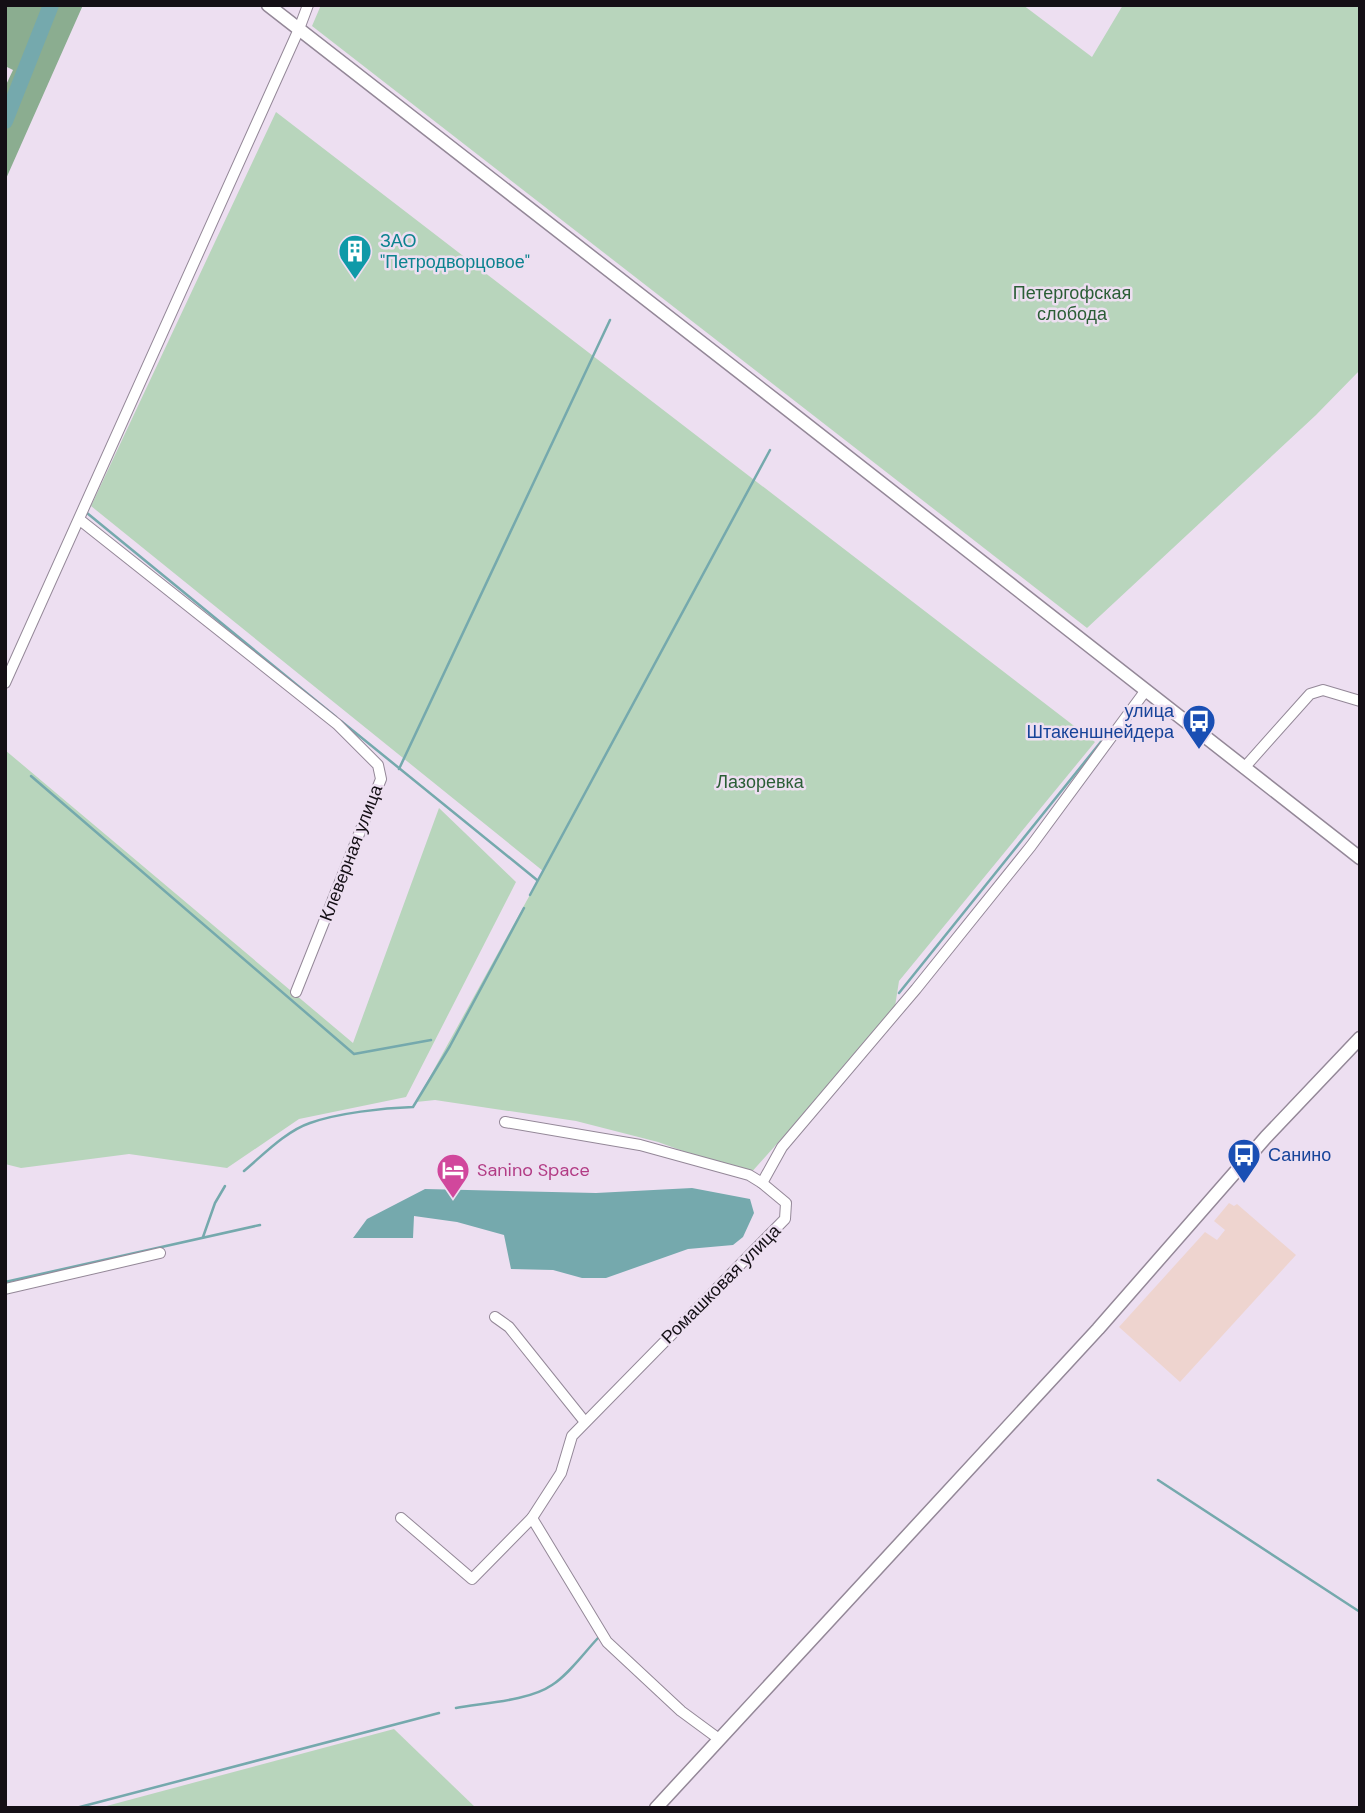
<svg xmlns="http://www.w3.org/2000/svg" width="1365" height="1813" font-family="'DM Sans',sans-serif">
	<rect width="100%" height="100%" fill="#eddff1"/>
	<!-- industrial -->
	<path fill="#eed4cf" d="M1229,1203l5,3 3,-2 59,51 -116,127 -61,-55 86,-95 12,8 8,-10 -11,-9z"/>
	<!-- green -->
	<g fill="#b8d5bc">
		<path d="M321,5h702l69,52 31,-52h237v365l-44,45 -229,213 -775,-602z"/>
		<path d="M276,112l819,630 -196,239 -5,32 -145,162 -91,-33 -82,-21 -141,-21 -19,2 127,-231 -452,-365z"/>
		<path d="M5,750l348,293 86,-235 77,74 -110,215 -107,22 -72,49 -98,-14 -108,14 -16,-4z"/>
		<path d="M394,1729l82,79h-377z"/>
	</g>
	<!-- forest -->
	<path fill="#8bad90" d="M6,5h77l-78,176v-94l8,-17 -8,-4z"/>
	<!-- water -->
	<path fill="#75a9ad" d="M692,1188l58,11 4,14 -11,24 -10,8 -45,4 -82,29h-24l-29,-8 -42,-1 -7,-34 -47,-13 -43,-6 -1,22h-60l14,-19 58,-30 171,4z"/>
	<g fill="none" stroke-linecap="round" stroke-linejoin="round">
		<!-- stream -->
		<g stroke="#75a9ad" stroke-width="2.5">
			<path d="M87,513l249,204"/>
			<path d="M341,721l196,159"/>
			<path d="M399,769l211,-449"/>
			<path d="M31,776l323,278 77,-14"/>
			<path d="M530,895l240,-445"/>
			<path d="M899,993l213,-265"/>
			<path d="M244,1171c19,-16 42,-40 66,-48 28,-10 73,-15 103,-16l37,-61 74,-138"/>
			<path d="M203,1237l12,-34 10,-17"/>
			<path d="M5,1282l255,-57"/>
			<path d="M1158,1480l202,132"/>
			<path d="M456,1708c27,-5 73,-7 96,-23 17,-11 31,-31 46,-47"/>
			<path d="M76,1808l363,-95"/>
		</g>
		<!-- river -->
		<path stroke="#75a9ad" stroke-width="16" d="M5,121l46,-116"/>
		<defs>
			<g id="minor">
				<path d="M80,520l257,204 41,41 3,14 -85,213"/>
				<path d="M5,683l294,-654 9,-24"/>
				<path d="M1244,768l66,-74 13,-4 37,11"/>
				<path d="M505,1122l135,23 109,30 13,8 24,20 -1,16 -213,217 -11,37 -29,45 75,124 74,69 38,28"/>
				<path d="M762,1183l20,-36 134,-158 115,-143 115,-156"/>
				<path d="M5,1289l155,-36"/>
				<path d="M495,1317l14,10 76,95"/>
				<path d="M401,1518l71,61 60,-61"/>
			</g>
			<g id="tertiary">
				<path d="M268,5l515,401 577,452"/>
				<path d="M656,1808l442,-479 168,-192 94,-99"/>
			</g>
		</defs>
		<!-- minor casing -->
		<use href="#minor" stroke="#948898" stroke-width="12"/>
		<!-- tertiary casing -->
		<use href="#tertiary" stroke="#948898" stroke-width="15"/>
		<!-- minor -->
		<use href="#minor" stroke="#fff" stroke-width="10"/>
		<!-- tertiary -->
		<use href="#tertiary" stroke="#fff" stroke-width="12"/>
	</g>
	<!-- icons -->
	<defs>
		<symbol id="building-pin" viewBox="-11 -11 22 30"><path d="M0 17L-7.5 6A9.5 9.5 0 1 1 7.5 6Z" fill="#0f9aa8" stroke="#eddff1"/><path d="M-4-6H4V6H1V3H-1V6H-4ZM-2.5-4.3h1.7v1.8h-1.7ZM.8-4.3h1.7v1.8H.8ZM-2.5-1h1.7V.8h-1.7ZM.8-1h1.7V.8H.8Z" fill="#fff"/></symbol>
		<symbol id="bus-pin" viewBox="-11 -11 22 30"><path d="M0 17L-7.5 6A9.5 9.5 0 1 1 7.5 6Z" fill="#1a4fb4" stroke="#eddff1"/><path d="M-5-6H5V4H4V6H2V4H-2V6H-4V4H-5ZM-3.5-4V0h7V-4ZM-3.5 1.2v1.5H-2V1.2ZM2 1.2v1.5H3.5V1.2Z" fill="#fff"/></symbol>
		<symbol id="hotel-pin" viewBox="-11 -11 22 30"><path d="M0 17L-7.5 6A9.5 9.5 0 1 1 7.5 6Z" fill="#d1479c" stroke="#eddff1"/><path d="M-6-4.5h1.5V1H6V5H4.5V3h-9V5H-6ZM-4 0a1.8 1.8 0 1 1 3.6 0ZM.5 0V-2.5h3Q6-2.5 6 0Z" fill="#fff"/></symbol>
	</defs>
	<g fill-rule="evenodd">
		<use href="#building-pin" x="336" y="232" width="38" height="52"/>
		<use href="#bus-pin" x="1180" y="702" width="38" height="52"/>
		<use href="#bus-pin" x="1225" y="1136" width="38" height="52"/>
		<use href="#hotel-pin" x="434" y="1151" width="38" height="52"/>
	</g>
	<g text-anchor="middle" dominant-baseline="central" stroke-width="5" stroke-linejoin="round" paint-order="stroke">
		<!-- culture labels -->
		<g font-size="18" fill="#0d838f" stroke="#eddff1" text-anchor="start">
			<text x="380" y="241">ЗАО<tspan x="380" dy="21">"Петродворцовое"</tspan></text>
		</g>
		<!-- park labels -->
		<g font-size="18" fill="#2b5e36" stroke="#eddff1">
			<text x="1072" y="293">Петергофская<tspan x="1072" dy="21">слобода</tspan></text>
			<text x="760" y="782">Лазоревка</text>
		</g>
		<!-- transit labels -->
		<g font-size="18" fill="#164399" stroke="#eddff1" text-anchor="end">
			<text x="1174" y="711">улица<tspan x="1174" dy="21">Штакеншнейдера</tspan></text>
			<text x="1268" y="1155" text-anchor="start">Санино</text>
		</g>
		<!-- street labels -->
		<g font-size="18" fill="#140f15" stroke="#eddff1">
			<text transform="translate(351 853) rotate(-69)">Клеверная улица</text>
			<text transform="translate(721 1284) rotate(-45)">Ромашковая улица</text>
		</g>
		<!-- hotel labels -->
		<g font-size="18" fill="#b23c85" stroke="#eddff1" text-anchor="start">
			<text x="477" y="1170">Sanino Space</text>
		</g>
	</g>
	<!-- border -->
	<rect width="1365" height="1813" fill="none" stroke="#140f15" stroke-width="14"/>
</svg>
